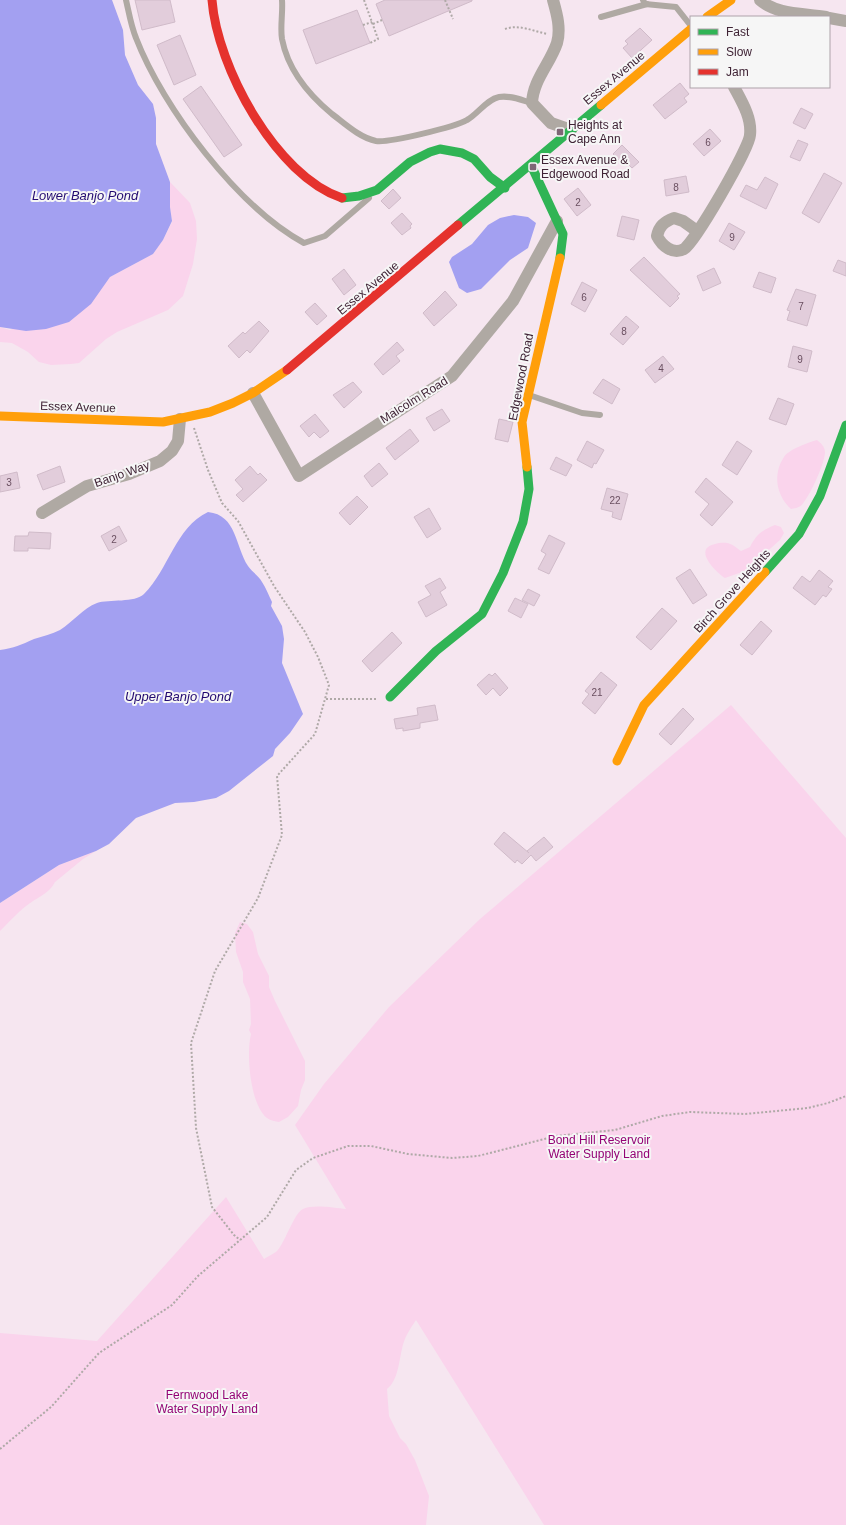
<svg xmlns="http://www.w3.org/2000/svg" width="846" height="1525" font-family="Helvetica,sans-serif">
	<rect width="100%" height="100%" fill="#f6e6f0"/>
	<!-- green -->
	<g fill="#fad4ec">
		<path d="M170,182l20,21 6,18 1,18 -4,25 -10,32 -15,14 -51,22 -11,7 -27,24 -8,1 -20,1 -12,-3 -11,-10 -16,-9 -12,-1v-15l10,3 91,-42 9,-11 43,-23 10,-14 9,-18 -2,-15z"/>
		<path d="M817,440c4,3 8,7 8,12 0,11 -14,41 -21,50 -3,5 -7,6 -13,7 -14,-13 -19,-34 -7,-52 4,-7 25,-15 33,-17z"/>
		<path d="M775,525l6,2 3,6 -4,7 -35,31 -20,7c-9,-6 -33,-29 -10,-34 4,-1 11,-2 15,0 4,1 8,5 11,7l9,-4c6,-12 12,-17 25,-22z"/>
		<path d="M731,705l115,133v687h-302l-128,-205c-6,9 -12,18 -14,29 -3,12 -4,32 -15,40l2,27 11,22 6,6 9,16 14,36 -3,29h-426v-192l97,8 129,-144 38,62c4,-3 10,-5 13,-8 9,-10 17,-38 26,-42 10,-5 32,-1 43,0l-51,-84 29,-41 65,-77 91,-88z"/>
		<path d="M96,851l-13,8 -28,23c-6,12 -19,16 -29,24 -9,7 -18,17 -26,25v-28l59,-38z"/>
		<path d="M240,922l7,2 6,8 5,22 11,22v11l6,14 30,60v19l-4,10 -3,16 -10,11 -9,5c-4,-1 -8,-1 -12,-4 -17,-13 -21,-65 -16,-84l-2,-4 2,-6 -1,-25 -7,-17v-10l-7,-20 -1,-19z"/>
	</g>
	<!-- water -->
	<g fill="#a3a0f1">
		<path d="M0,0h112l11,30 2,25 13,30 15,19 3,14v26l14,38v25l2,14 -9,19 -10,14 -43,23 -19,27 -22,18 -23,7 -20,2 -26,-4z"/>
		<path d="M514,215l14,2 8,6 -8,25 -18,12 -29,29 -14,4 -8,-5 -10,-26 3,-5 20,-13 16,-19 12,-7z"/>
		<path d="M208,512c29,3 27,34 40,54 4,6 11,10 14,16 4,6 7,14 10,20l-1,4 11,20 2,13 -2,24 21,51 -13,19 -15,16 -2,7 -44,35 -13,7 -22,4 -19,1 -39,15 -27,26 -13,7 -37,14 -59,38v-253c14,-2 21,-5 34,-11 9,-3 18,-5 26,-9 13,-8 23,-22 37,-27 12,-4 38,0 47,-9 25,-25 31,-66 64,-82z"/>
	</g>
	<!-- building -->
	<g fill="#e2cddb" stroke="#d0bbc9">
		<path d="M135,0h35l5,22 -33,8z"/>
		<path d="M385,0h87v1l-83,35 -13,-32z"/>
		<path d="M357,10l13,33 -54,21 -13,-34z"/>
		<path d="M640,28l12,12 -20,18 -9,-10 5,-4 -3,-3z"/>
		<path d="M180,35l16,40 -22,10 -17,-40z"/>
		<path d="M680,83l9,11 -5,4 3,4 -22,17 -12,-14z"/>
		<path d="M201,86l41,59 -18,12 -41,-58z"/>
		<path d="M801,108l12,6 -8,15 -12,-6z"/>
		<path d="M710,129l11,12 -17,15 -11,-12z"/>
		<path d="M798,140l10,4 -8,17 -10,-4z"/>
		<path d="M622,145l17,17 -7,6 -6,-6 -3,2 -10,-10z"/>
		<path d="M824,173l18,10 -23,40 -17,-10z"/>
		<path d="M686,176l3,16 -23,4 -2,-16z"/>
		<path d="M765,177l13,7 -12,25 -26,-13 6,-11 11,5z"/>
		<path d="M578,188l13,17 -14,11 -13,-17z"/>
		<path d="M393,189l8,9 -12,11 -8,-8z"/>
		<path d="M402,213l10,11 -2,2 1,2 -9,7 -11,-12z"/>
		<path d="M622,216l17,4 -5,20 -17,-4z"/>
		<path d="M729,223l16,9 -11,18 -15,-9z"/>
		<path d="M644,257l36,37 -3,2 2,2 -9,9 -40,-37z"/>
		<path d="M838,260l8,3v13l-13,-5z"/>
		<path d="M714,268l7,15 -18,8 -6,-15z"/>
		<path d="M344,269l12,16 -12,10 -12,-16z"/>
		<path d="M759,272l17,6 -5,15 -18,-6z"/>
		<path d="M582,282l15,8 -12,22 -14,-8z"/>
		<path d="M796,289l20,6 -9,31 -20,-6 3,-9 -3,-1z"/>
		<path d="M445,291l12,14 -23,21 -11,-13z"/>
		<path d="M315,303l12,13 -10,9 -12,-13z"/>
		<path d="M626,316l13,11 -16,18 -13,-11z"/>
		<path d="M259,321l10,10 -19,22 -3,-3 -8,8 -11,-12 15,-14 2,2z"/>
		<path d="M397,342l7,8 -8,6 4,5 -17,14 -9,-11z"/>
		<path d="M793,346l19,5 -5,21 -19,-5z"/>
		<path d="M663,356l11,13 -19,14 -10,-13z"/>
		<path d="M603,379l17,10 -8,15 -19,-11z"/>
		<path d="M353,382l9,10 -18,16 -11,-13z"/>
		<path d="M778,398l16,6 -8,21 -17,-6z"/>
		<path d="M442,409l8,12 -16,10 -8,-13z"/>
		<path d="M315,414l14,17 -9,7 -6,-6 -5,5 -9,-11z"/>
		<path d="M499,419l14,3 -5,20 -13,-3z"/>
		<path d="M410,429l9,12 -24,19 -9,-12z"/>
		<path d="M587,441l17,9 -8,14 -2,-1 -2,5 -15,-8z"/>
		<path d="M737,441l15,10 -15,24 -15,-10z"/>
		<path d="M556,457l16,8 -6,11 -16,-7z"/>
		<path d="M379,463l9,11 -16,13 -8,-11z"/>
		<path d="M60,466l5,16 -22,8 -6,-15z"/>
		<path d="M250,466l8,9 2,-2 7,7 -24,22 -7,-7 7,-6 -8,-9z"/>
		<path d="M17,472l3,16 -20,4v-16z"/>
		<path d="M706,478l27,24 -21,24 -12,-11 9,-11 -14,-12z"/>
		<path d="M607,488l21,6 -7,26 -9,-3 1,-5 -12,-3z"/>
		<path d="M357,496l11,11 -18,18 -11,-12z"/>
		<path d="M429,508l12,21 -14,9 -13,-21z"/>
		<path d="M119,526l8,15 -18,10 -8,-15z"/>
		<path d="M29,532l22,1 -1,16 -22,-1v3h-14l1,-15h13z"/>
		<path d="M549,535l16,8 -16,31 -11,-5 8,-15 -5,-3z"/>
		<path d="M690,569l17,26 -14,9 -17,-26z"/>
		<path d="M819,570l14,11 -5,6 4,2 -6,8 -3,-2 -8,10 -22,-17 9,-12 8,6z"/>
		<path d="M440,578l6,10 -6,4 7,13 -21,12 -8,-15 13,-7 -6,-9z"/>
		<path d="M528,589l12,6 -6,11 -12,-6z"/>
		<path d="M515,598l13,6 -7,14 -13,-7z"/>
		<path d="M662,608l15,13 -26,29 -15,-13z"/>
		<path d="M761,621l11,10 -20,24 -12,-10z"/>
		<path d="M392,632l10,11 -30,29 -10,-11z"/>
		<path d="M601,672l16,13 -22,29 -13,-11 7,-9 -4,-3z"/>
		<path d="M495,673l13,15 -8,8 -7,-8 -7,7 -9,-10 12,-11 3,2z"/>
		<path d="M435,705l3,15 -18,3v5l-17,3v-3l-7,1 -2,-10 24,-4 -1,-7z"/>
		<path d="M683,708l11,11 -23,26 -12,-11z"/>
		<path d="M504,832l25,21 -2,-2 17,-14 9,10 -17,14 -5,-6 -9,9 -5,-4 -2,3 -21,-19z"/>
	</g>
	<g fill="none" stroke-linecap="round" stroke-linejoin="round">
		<!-- path -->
		<g stroke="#afa9a7" stroke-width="2" stroke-dasharray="2 2" stroke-linecap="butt">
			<path d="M364,0l14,39 -8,4"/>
			<path d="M445,0l8,19"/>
			<path d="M373,24l9,-4"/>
			<path d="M363,25l9,-3"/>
			<path d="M505,29c14,-5 28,2 42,5"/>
			<path d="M194,428l14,42 14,33 16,18 36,65 31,46 13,25 11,28 -14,49 -38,42 5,59 -24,63 -43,73 -24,72 5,85 16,79 22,28 6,5"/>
			<path d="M326,699h51"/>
			<path d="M0,1449l51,-42 48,-54 73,-48 26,-29 69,-59 29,-47 17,-12 35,-12h23l37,8 44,4 26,-2 78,-20 59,-6 47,-14 28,-4 55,2 63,-6 20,-5 18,-7"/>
		</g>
		<!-- lane -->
		<g stroke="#afa9a3" stroke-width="6">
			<path d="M126,0c3,13 5,26 10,38 27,70 102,169 168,205l21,-7 44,-38"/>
			<path d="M282,0c1,13 -2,27 0,39 6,31 27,56 50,75 12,9 28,24 44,27 13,2 79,-14 91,-21 11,-6 20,-21 32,-23 11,-2 22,3 33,6"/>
			<path d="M643,0l2,4 31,3 15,19"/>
			<path d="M601,17l46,-13"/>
			<path d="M529,395l53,18 18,2"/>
		</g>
		<!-- street -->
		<g stroke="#afa9a3" stroke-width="12">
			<path d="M553,0c4,14 8,29 4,43 -7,21 -24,37 -25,60l19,20 20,7"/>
			<path d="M760,0c17,15 44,13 66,17"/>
			<path d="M829,18l17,3"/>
			<path d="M697,231l-14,-10 -9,-3c-10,4 -15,8 -17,18 5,10 16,19 27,13 11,-7 65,-100 66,-114 2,-17 -8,-33 -16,-48"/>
			<path d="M253,393l46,83 153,-100 61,-75 44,-80"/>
			<path d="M42,513l45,-27 42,-12 31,-13 12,-10 6,-10 2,-22"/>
		</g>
		<!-- fast -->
		<g stroke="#30b455" stroke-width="9">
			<path d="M531,165l32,69 -3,24"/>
			<path d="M342,198l17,-2 18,-6 33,-28 20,-10 10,-3 22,4 12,6 16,18 15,11"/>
			<path d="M458,225l143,-120"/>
			<path d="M765,572l34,-38 21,-38 26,-71"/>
			<path d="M390,697l46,-46 46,-37 21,-41 20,-51 6,-33 -2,-22"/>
		</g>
		<!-- slow -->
		<g stroke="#ff9f0a" stroke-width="9">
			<path d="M707,17l24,-17"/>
			<path d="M601,105l90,-76"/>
			<path d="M0,416l163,6 47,-10 23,-9 20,-10 34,-23"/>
			<path d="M527,467l-5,-45 38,-164"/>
			<path d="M617,761l27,-56 121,-133"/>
		</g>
		<!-- jam -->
		<g stroke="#e5322d" stroke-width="9">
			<path d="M212,0c5,67 64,176 130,198"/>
			<path d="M287,370l171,-145"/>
		</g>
	</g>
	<!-- markers -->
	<g fill="#7f6776" stroke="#f6f6f6" stroke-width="1.5">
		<rect x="556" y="128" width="8" height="8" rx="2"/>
		<rect x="529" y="163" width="8" height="8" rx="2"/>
	</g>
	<g text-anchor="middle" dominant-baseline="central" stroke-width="4" stroke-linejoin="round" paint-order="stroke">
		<!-- number labels -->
		<g font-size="10" fill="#6a4f60">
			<text x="708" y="142">6</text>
			<text x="676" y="187">8</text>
			<text x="578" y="202">2</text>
			<text x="732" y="237">9</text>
			<text x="584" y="297">6</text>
			<text x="801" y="306">7</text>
			<text x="624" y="331">8</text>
			<text x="800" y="359">9</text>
			<text x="661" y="368">4</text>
			<text x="9" y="482">3</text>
			<text x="615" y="500">22</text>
			<text x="114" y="539">2</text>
			<text x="597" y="692">21</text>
		</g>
		<!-- street labels -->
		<g font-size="12" fill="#3f2335" stroke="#f6f6f6">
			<text transform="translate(614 78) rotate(-40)">Essex Avenue</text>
			<text transform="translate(368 288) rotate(-40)">Essex Avenue</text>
			<text transform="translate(521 377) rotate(-79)">Edgewood Road</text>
			<text transform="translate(414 400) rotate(-32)">Malcolm Road</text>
			<text transform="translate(78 407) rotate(2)">Essex Avenue</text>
			<text transform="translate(122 474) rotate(-19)">Banjo Way</text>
			<text transform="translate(732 591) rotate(-48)">Birch Grove Heights</text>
		</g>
		<!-- poi labels -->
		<g font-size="12" fill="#3f2335" stroke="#f6f6f6" text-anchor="start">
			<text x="568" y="125">Heights at<tspan x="568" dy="14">Cape Ann</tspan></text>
			<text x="541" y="160">Essex Avenue &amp;<tspan x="541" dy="14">Edgewood Road</tspan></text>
		</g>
		<!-- park labels -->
		<g font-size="12" fill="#930375" stroke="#f6f6f6">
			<text x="599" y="1140">Bond Hill Reservoir<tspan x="599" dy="14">Water Supply Land</tspan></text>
			<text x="207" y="1395">Fernwood Lake<tspan x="207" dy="14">Water Supply Land</tspan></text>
		</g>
		<!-- water labels -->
		<g font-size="13" font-style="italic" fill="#230b71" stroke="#f6f6f6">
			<text x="85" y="195">Lower Banjo Pond</text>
			<text x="178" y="696">Upper Banjo Pond</text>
		</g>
	</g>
	<!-- legend -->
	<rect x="690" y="16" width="140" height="72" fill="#f6f6f6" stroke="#ada2a9"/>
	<rect x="698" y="29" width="20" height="6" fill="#30b455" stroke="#ada2a9"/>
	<text x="726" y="36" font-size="12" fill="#3f2335">Fast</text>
	<rect x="698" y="49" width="20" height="6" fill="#ff9f0a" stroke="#ada2a9"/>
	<text x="726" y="56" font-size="12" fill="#3f2335">Slow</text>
	<rect x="698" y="69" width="20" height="6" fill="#e5322d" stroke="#ada2a9"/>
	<text x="726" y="76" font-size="12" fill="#3f2335">Jam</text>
</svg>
